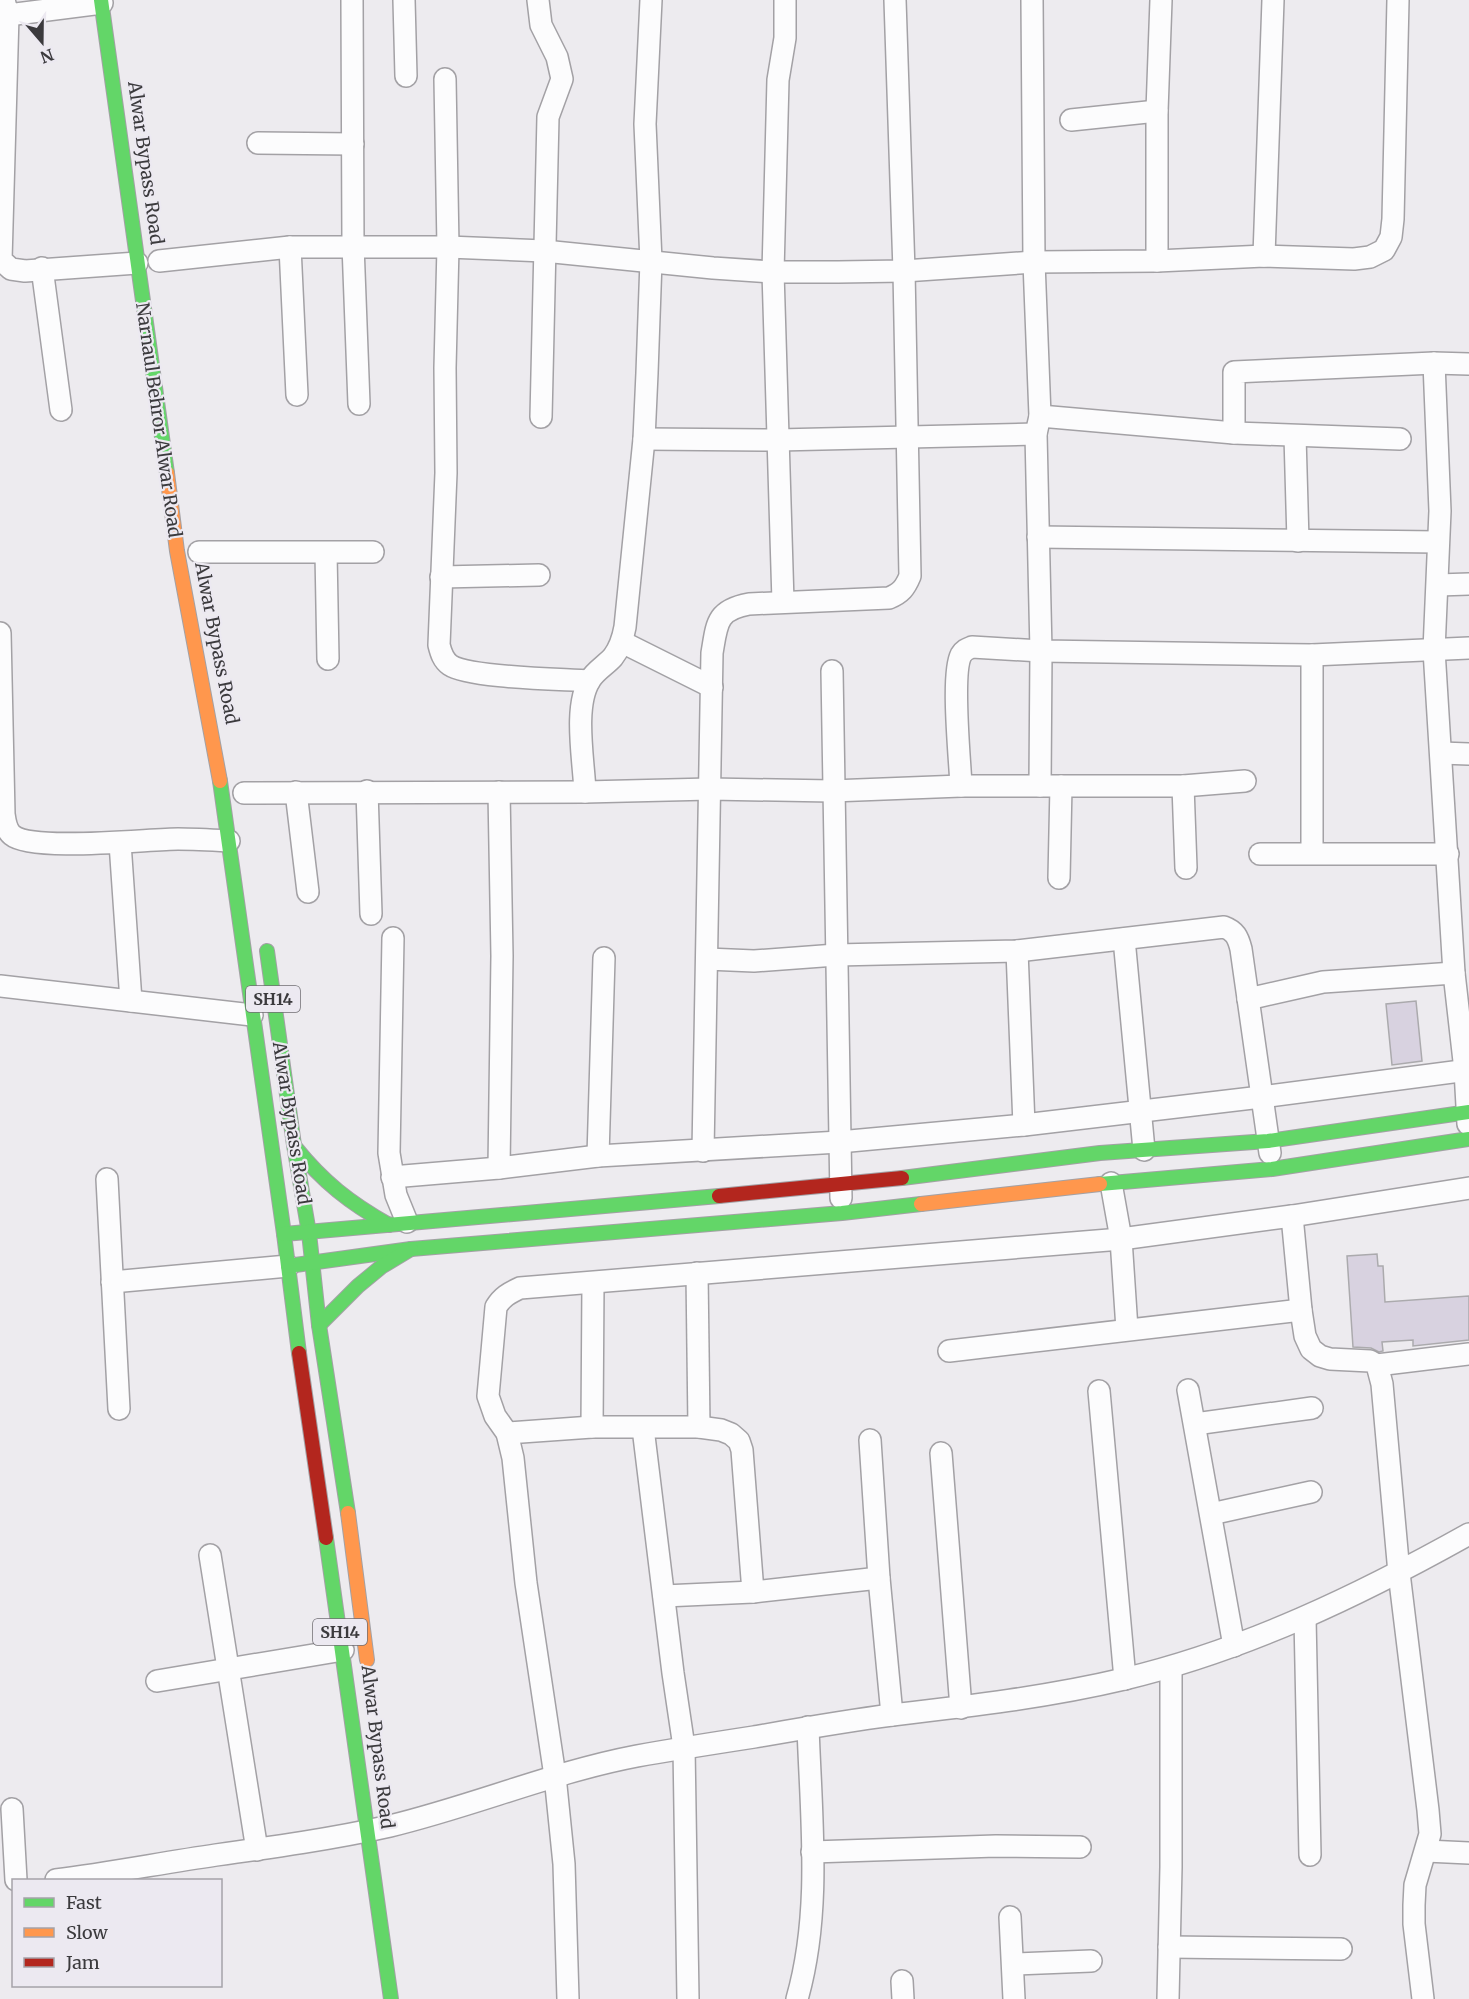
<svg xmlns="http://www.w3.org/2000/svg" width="1469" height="1999" font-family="Merriweather,serif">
	<rect width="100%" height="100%" fill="#edebef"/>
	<!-- building -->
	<g fill="#d8d2e0" stroke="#abaaad" stroke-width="1.5">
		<path d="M1416,1001l6,60 -30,4 -6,-61z"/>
		<path d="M1377,1254l1,12h5l2,36 84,-6v44l-56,6v-6l-31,2 1,9 -4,1 -8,-4 -18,-1 -6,-91z"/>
	</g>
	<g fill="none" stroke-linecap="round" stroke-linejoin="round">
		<defs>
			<g id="street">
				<path d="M4,0l4,15 94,-12"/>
				<path d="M352,0l1,245 6,159"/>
				<path d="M404,0l2,76"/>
				<path d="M538,0l3,25 16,32 5,22 -14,38 -7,300"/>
				<path d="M1032,0l2,262 6,154 -4,18 5,217 -1,135"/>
				<path d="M8,15l-7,245 10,9 14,2 112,-8"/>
				<path d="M445,79l3,168 -3,121 1,105 -7,172c2,8 4,15 11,20 19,13 112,14 139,16"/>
				<path d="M1071,120l86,-9"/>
				<path d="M258,143l95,1"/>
				<path d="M290,247l7,148"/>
				<path d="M1264,256l9,-256"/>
				<path d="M159,261l131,-14h158l96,4 169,17 60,4h65l66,-1 130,-9 123,-1 107,-5 90,3 16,-2 14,-7 7,-13 2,-18 5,-219"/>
				<path d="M1157,261v-150l4,-111"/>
				<path d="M42,268l19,142"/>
				<path d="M1434,363l6,148 -6,139 20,323 11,97 3,54"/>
				<path d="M1040,416l194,17 166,6"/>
				<path d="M1234,433v-61l200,-9 35,1"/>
				<path d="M1295,436l3,105"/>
				<path d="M644,439l134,1 258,-6"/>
				<path d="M1038,537l400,5"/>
				<path d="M199,552h174"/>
				<path d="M326,553l2,106"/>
				<path d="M441,577l98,-2"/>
				<path d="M1438,585l31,-1"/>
				<path d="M783,602l-10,-330 5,-192 7,-42v-38"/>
				<path d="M0,633l4,181c1,7 2,16 8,21 20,17 136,4 166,4 17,0 34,1 51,2"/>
				<path d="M622,642l90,45"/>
				<path d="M1312,655v198"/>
				<path d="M832,671l9,527"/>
				<path d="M1441,753l28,1"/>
				<path d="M961,786c-1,-26 -10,-111 0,-131 3,-5 6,-6 11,-8l69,4 271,4 157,-7"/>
				<path d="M1183,786l3,82"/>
				<path d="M367,791l4,123"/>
				<path d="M296,792l12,100"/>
				<path d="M585,792c-1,-30 -12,-86 5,-112 5,-9 16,-15 23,-23 7,-9 10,-19 12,-30l19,-188 3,-66 4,-112 -6,-137 6,-124"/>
				<path d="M244,793l341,-1 125,-3 122,2 129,-5h222l62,-5"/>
				<path d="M120,843l11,158"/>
				<path d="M1260,854h188"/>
				<path d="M1059,878l2,-92"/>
				<path d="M393,938l-4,215 7,42 11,27"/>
				<path d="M1124,939l20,211"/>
				<path d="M1017,951l7,174"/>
				<path d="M707,959l47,2 82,-6 181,-4 207,-24c11,4 14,10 17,22l29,204"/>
				<path d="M0,986l252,29"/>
				<path d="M1248,999l75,-17 131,-9"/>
				<path d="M703,1151l9,-498c5,-29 4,-43 37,-49l140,-6c12,-5 16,-10 21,-22l-6,-305 -9,-271"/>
				<path d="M598,1156l6,-198"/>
				<path d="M499,1168l3,-212 -3,-164"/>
				<path d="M392,1177l107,-9 99,-12 241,-14 185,-17 237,-28 208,-27"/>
				<path d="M107,1179l12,230"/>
				<path d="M1111,1183l10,56 6,90"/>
				<path d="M1292,1216l9,94 4,26 6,13 9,7 10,3 40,2 7,4 5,19 17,189 29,237 2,24 -15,51 -1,20v19l9,75"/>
				<path d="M697,1273l2,154"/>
				<path d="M112,1282l176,-16"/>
				<path d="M949,1351l352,-41"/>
				<path d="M1377,1365l92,-11"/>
				<path d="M1188,1390l46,256"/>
				<path d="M1099,1391l26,288"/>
				<path d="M1195,1424l117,-16"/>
				<path d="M592,1427l1,-144"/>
				<path d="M643,1428l30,245 11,74 4,252"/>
				<path d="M507,1433l85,-6h107l22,3 10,4 8,7 3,9 11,142"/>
				<path d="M870,1440l9,138 13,137"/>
				<path d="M941,1453l20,255"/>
				<path d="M1211,1514l100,-22"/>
				<path d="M210,1555l47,295"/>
				<path d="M664,1596l89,-4 126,-14"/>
				<path d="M1305,1618l5,237"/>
				<path d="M157,1681l186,-31"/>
				<path d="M12,1809l4,71"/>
				<path d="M1426,1851l43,2"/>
				<path d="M812,1852l184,-6 84,1"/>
				<path d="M56,1880c53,-7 106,-17 160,-25 58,-8 116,-16 174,-29 83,-20 163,-54 247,-70 39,-7 78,-13 117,-19 46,-8 91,-16 138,-22 78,-9 156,-18 232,-36 122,-29 236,-84 345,-145"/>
				<path d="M1010,1917l4,82"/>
				<path d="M1169,1947l172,2"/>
				<path d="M1013,1964l78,-3"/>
				<path d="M902,1981l1,18"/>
				<path d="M568,1999l-4,-135 -9,-88 -29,-193 -13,-125 -6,-25 -12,-17 -7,-20 8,-89c6,-10 13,-14 24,-19l601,-49 171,-23 177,-28"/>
				<path d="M797,1999c25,-87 14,-182 11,-272"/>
				<path d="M1168,1999l3,-132v-200"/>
			</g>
			<g id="fast">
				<path d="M101,0l66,473"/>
				<path d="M220,781l64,453 15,119"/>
				<path d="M267,951l27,194 15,88 10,92 29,188"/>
				<path d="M295,1147c28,35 55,56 94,78"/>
				<path d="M902,1178l198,-25 168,-12 201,-29"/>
				<path d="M1100,1184l172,-15 197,-30"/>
				<path d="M284,1234l435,-38"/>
				<path d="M288,1266l123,-17 431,-36 79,-9"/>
				<path d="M319,1325l39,-39 23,-19 30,-18"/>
				<path d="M326,1538l65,461"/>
			</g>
			<g id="slow">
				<path d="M167,473l10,78 43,230"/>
				<path d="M921,1204l179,-20"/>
				<path d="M348,1513l19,147"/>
			</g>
			<g id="jam">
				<path d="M719,1196l183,-18"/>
				<path d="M299,1353l27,185"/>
			</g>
		</defs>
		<!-- street casing -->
		<use href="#street" stroke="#a3a1a5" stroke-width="24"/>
		<!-- fast casing -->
		<use href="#fast" stroke="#a3a1a5" stroke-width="16"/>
		<!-- slow casing -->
		<use href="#slow" stroke="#a3a1a5" stroke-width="16"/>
		<!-- jam casing -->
		<use href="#jam" stroke="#a3a1a5" stroke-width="16"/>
		<!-- street -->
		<use href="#street" stroke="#fcfcfd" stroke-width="21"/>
		<!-- fast -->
		<use href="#fast" stroke="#63d668" stroke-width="14"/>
		<!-- slow -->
		<use href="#slow" stroke="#ff974d" stroke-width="14"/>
		<!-- jam -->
		<use href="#jam" stroke="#b3261e" stroke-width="14"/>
	</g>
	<g text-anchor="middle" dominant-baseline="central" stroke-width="4.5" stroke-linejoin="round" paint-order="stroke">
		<!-- shield labels -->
		<g fill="#ece9f1" stroke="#706e73" stroke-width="1.5">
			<rect x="246" y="986" width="54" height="26" rx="4.5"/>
			<rect x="313" y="1619" width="54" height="26" rx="4.5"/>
		</g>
		<g font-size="16" font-weight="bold" fill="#3b3a3d">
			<text x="273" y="999">SH14</text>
			<text x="340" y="1632">SH14</text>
		</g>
		<!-- street labels -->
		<g font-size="18" fill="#3b3a3d" stroke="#ece9f1">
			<text transform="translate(146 163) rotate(82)">Alwar Bypass Road</text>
			<text transform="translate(159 420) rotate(82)">Narnaul Behror Alwar Road</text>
			<text transform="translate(217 643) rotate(79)">Alwar Bypass Road</text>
			<text transform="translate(292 1123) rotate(81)">Alwar Bypass Road</text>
			<text transform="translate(378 1747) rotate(83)">Alwar Bypass Road</text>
		</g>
	</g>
	<!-- legend -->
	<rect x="12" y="1879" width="210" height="108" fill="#ece9f1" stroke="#a5a3a9" stroke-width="1.5"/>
	<rect x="24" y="1898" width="30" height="9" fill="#63d668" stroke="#a5a3a9" stroke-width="1.5"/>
	<text x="66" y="1909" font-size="18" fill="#3b3a3d">Fast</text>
	<rect x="24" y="1928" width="30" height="9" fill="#ff974d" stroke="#a5a3a9" stroke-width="1.5"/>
	<text x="66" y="1939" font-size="18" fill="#3b3a3d">Slow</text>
	<rect x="24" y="1958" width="30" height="9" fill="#b3261e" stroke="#a5a3a9" stroke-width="1.5"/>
	<text x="66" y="1969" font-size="18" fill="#3b3a3d">Jam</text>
	<!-- north arrow -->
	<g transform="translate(42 42) rotate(160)" stroke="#ece9f1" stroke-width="4.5" paint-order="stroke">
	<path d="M0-4.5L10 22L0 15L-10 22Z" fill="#3b3a3d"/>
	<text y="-9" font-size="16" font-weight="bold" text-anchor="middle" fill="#3b3a3d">N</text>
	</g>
</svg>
